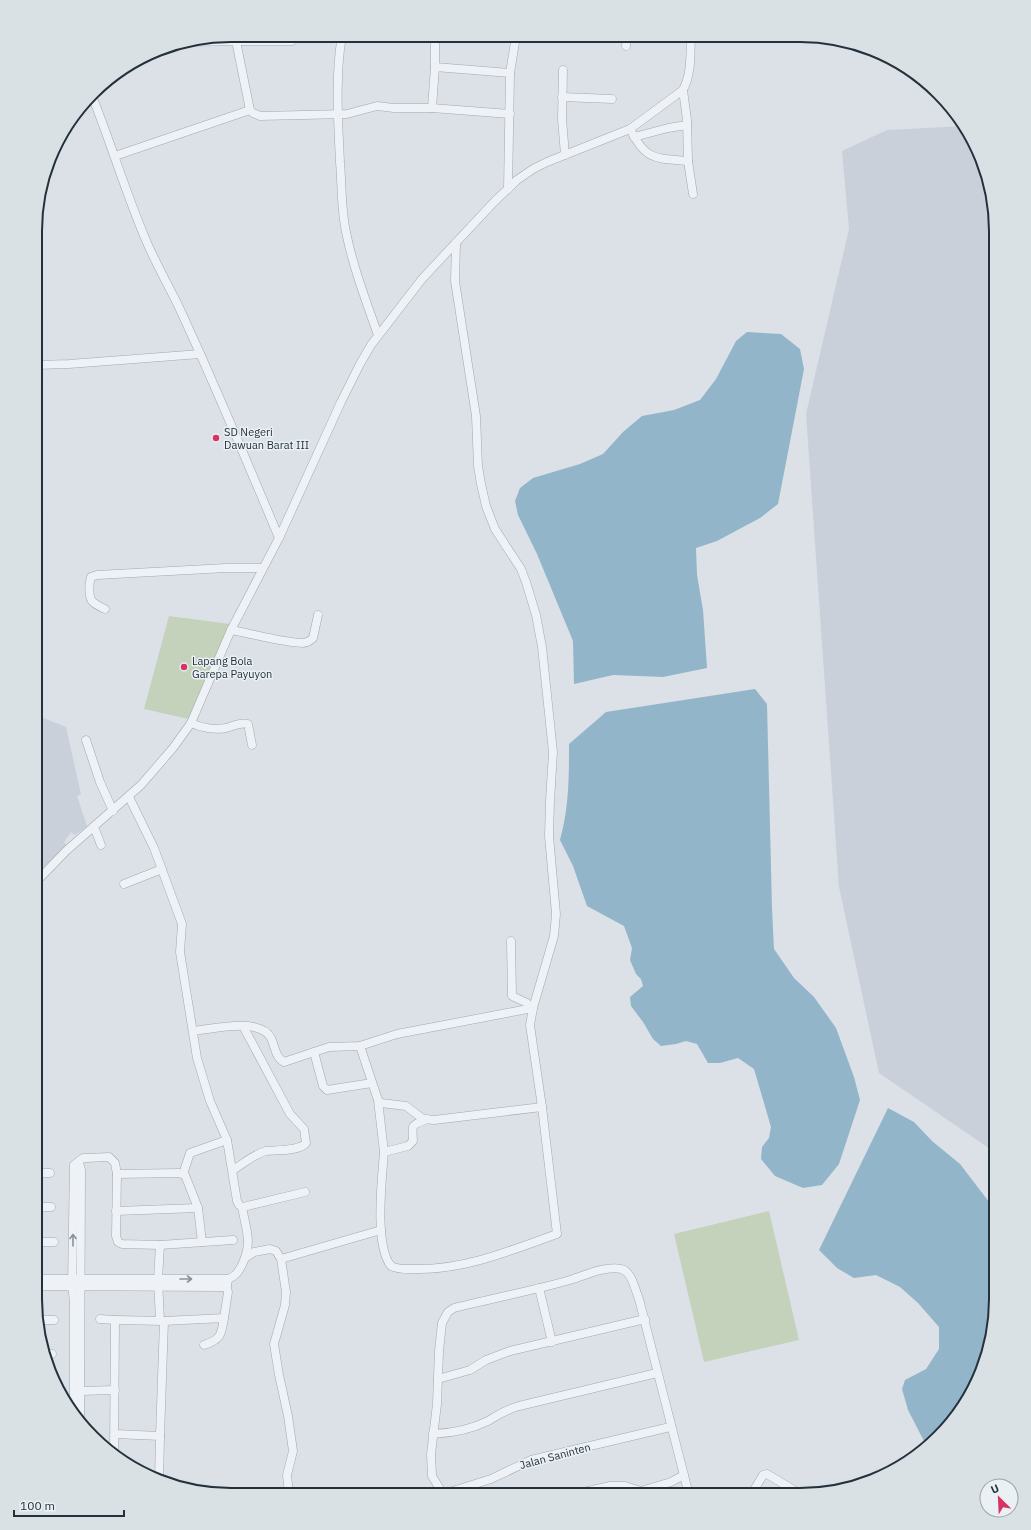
<svg xmlns="http://www.w3.org/2000/svg" width="1031" height="1530" font-family="'IBM Plex Sans',sans-serif">
	<rect width="100%" height="100%" fill="#dbe1e7"/>
	<!-- built -->
	<g fill="#c9d0d9">
		<path d="M964,126l17,30 15,75v922l-117,-80 -40,-186 -33,-473 43,-185 -7,-78 45,-21z"/>
		<path d="M36,715l30,12 15,67 -4,2 10,30 -12,9 -4,-3 -7,10 3,4 -31,31z"/>
	</g>
	<!-- green -->
	<g fill="#c4d1bb">
		<path d="M169,616l61,8 -37,96 -49,-11z"/>
		<path d="M769,1211l30,129 -95,22 -30,-128z"/>
	</g>
	<!-- water -->
	<g fill="#93b5ca">
		<path d="M747,332l34,2 19,15 4,20 -26,135 -18,14 -43,23 -21,7 1,27 6,35 4,58 -44,9 -50,-2 -39,9 -1,-43 -36,-87 -19,-39 -3,-14 5,-13 13,-10 47,-14 23,-10 20,-22 19,-16 32,-6 26,-10 16,-21 20,-38z"/>
		<path d="M755,689l12,15 5,204 2,41 20,29 20,19 22,31 18,49 6,23 -21,64 -17,21 -19,3 -28,-12 -14,-17 1,-12 7,-9 2,-11 -17,-58 -16,-11 -18,5h-12l-11,-19 -11,-3 -10,3 -15,2 -8,-7 -10,-17 -12,-16 -1,-9 13,-11 -2,-7 -5,-5 -6,-14 2,-12 -8,-22 -37,-20 -14,-40 -13,-26c9,-32 9,-63 9,-96l37,-32z"/>
		<path d="M888,1108l26,14 18,19 28,23 36,47v101l-15,62 -25,44 -29,29 -19,-37 -6,-21 3,-9 21,-11 13,-20v-22l-21,-24 -18,-16 -24,-12 -22,3 -17,-10 -18,-18z"/>
	</g>
	<g fill="none" stroke-linecap="round" stroke-linejoin="round">
		<defs>
			<g id="street">
				<path d="M342,35c-7,42 -4,85 -2,127 2,23 1,47 6,70 7,35 20,69 32,103"/>
				<path d="M236,41h56"/>
				<path d="M191,42l45,-1 14,69 3,3 7,3 87,-2 30,-8 17,2h38l78,6"/>
				<path d="M626,46l1,-10"/>
				<path d="M435,67v-28"/>
				<path d="M563,70l-1,49 3,36"/>
				<path d="M683,90l4,30 1,41 5,33"/>
				<path d="M92,96c19,47 33,95 53,142 9,22 21,43 32,65 36,77 69,156 102,235"/>
				<path d="M562,97l50,2"/>
				<path d="M432,108l3,-41 75,6"/>
				<path d="M630,129c16,32 25,29 58,32"/>
				<path d="M634,137l34,-9 19,-3"/>
				<path d="M115,156l135,-46"/>
				<path d="M508,189l2,-116 6,-37"/>
				<path d="M36,365l33,-1 131,-10"/>
				<path d="M105,609c-4,-2 -9,-4 -12,-7 -5,-4 -4,-19 -2,-25l6,-2 129,-7h36"/>
				<path d="M231,630c23,4 48,12 71,13 4,0 8,-2 11,-5l5,-23"/>
				<path d="M191,723c10,5 24,7 35,5 7,-2 15,-6 22,-4l4,21"/>
				<path d="M86,740l14,42 13,29"/>
				<path d="M129,797l25,51 28,76 -2,28 17,106 13,43 17,39 10,61 2,4 4,2 62,-15"/>
				<path d="M93,827c4,5 5,11 8,18"/>
				<path d="M36,882l30,-31 75,-66 32,-37 18,-25 40,-93 48,-92 62,-136 19,-38 11,-19 51,-66 72,-77 23,-22 16,-11 14,-7 83,-33 53,-39c9,-17 7,-36 8,-54"/>
				<path d="M124,884l38,-15"/>
				<path d="M511,941l1,55 15,7 4,6"/>
				<path d="M194,1031c19,-2 66,-14 77,7 4,8 4,19 13,24l45,-15 31,-1 37,-12 136,-26"/>
				<path d="M360,1046l18,54 3,3 25,3 17,13 11,1 108,-13"/>
				<path d="M314,1052l9,34 4,4 45,-7"/>
				<path d="M378,1100l6,52"/>
				<path d="M427,1119c-16,7 -15,4 -14,22l-5,5 -24,6c-2,27 -10,93 7,114 8,4 16,3 25,3 48,1 96,-19 141,-35l-15,-127 -12,-82 3,-17 21,-72 2,-22 -7,-78 1,-35 3,-49 -11,-105 -6,-32 -10,-33 -5,-13 -26,-40 -9,-23 -5,-22 -3,-18 -2,-50 -21,-135 1,-38"/>
				<path d="M77,1163l3,3 1,4 -1,253"/>
				<path d="M233,1170c10,-6 21,-16 33,-19 11,-1 34,0 40,-8l-2,-14 -14,-15 -47,-88"/>
				<path d="M35,1173h15"/>
				<path d="M117,1174l62,-1 6,2 13,33 4,34"/>
				<path d="M183,1174l7,-21 37,-13"/>
				<path d="M35,1207h16"/>
				<path d="M116,1211l82,-3"/>
				<path d="M35,1242h19"/>
				<path d="M245,1258l9,-6 16,-3 6,2 5,8 5,33 -1,13 -11,39 5,31 9,41 5,35 -6,24 2,19"/>
				<path d="M281,1259l100,-29"/>
				<path d="M228,1279c8,-3 10,-7 14,-14 11,-23 4,-35 0,-58"/>
				<path d="M35,1286l189,1 3,-1 1,-7h-193"/>
				<path d="M539,1288l13,54"/>
				<path d="M224,1318l4,-26 -2,-6"/>
				<path d="M100,1319l15,1"/>
				<path d="M39,1320h15"/>
				<path d="M160,1321l-2,-42 2,-34"/>
				<path d="M46,1354h6"/>
				<path d="M438,1379l32,-9 16,-10 24,-9 135,-32"/>
				<path d="M80,1391l35,-1"/>
				<path d="M74,1415v-114l-2,-15 2,-121 9,-7h3l23,-1 6,6 2,11 -1,62 2,6 4,2 38,1 73,-5"/>
				<path d="M115,1434l45,2 4,-115"/>
				<path d="M433,1434c18,-1 39,-5 55,-13 12,-7 17,-11 31,-15l138,-33"/>
				<path d="M114,1456l1,-136 49,1 60,-3c-3,18 -3,21 -20,27"/>
				<path d="M159,1481l1,-45"/>
				<path d="M443,1494l-11,-18 -1,-22 6,-50 2,-53 3,-28 6,-11 6,-4c39,-10 78,-17 116,-28 13,-4 37,-15 51,-11 11,2 14,21 18,30l50,196"/>
				<path d="M443,1494l48,-15 40,-19 139,-33"/>
				<path d="M575,1494l35,-8h15l16,5 30,-9 13,-7"/>
				<path d="M751,1495l12,-20 4,-1 35,21"/>
			</g>
		</defs>
		<!-- street casing -->
		<use href="#street" stroke="#a0a9b1" stroke-width="9"/>
		<!-- street -->
		<use href="#street" stroke="#eef1f5" stroke-width="8"/>
	</g>
	<!-- one-way arrows -->
	<defs><path id="oneway-shaft" d="M-6 0H5M1.5-3L5.5 0L1.5 3" fill="none" stroke-width="1.6" stroke-linecap="round" stroke-linejoin="round"/></defs>
	<g stroke="#899199">
		<use href="#oneway-shaft" transform="translate(73 1240) rotate(-90)"/>
		<use href="#oneway-shaft" transform="translate(186 1279)"/>
	</g>
	<!-- markers -->
	<g fill="#d63563" stroke="#eaf0f4" stroke-width="1.5">
		<circle cx="216" cy="438" r="4"/>
		<circle cx="184" cy="667" r="4"/>
	</g>
	<g text-anchor="middle" dominant-baseline="central" stroke-width="3" stroke-linejoin="round" paint-order="stroke">
		<!-- poi labels -->
		<g font-size="11" fill="#24313d" stroke="#eaf0f4" text-anchor="start">
			<text x="224" y="432">SD Negeri<tspan x="224" dy="13">Dawuan Barat III</tspan></text>
			<text x="192" y="661">Lapang Bola<tspan x="192" dy="13">Garepa Payuyon</tspan></text>
		</g>
		<!-- street labels -->
		<g font-size="11" fill="#24313d" stroke="#eaf0f4">
			<text transform="translate(555 1456) rotate(-15)">Jalan Saninten</text>
		</g>
	</g>
	<!-- crop -->
	<path d="M0 0H1031V1530H0ZM231 42H800A189 189 0 0 1 989 231V1299A189 189 0 0 1 800 1488H231A189 189 0 0 1 42 1299V231A189 189 0 0 1 231 42Z" fill="#dae1e5" fill-rule="evenodd"/>
	<path fill="none" stroke="#24313d" stroke-width="2" d="M231 42H800A189 189 0 0 1 989 231V1299A189 189 0 0 1 800 1488H231A189 189 0 0 1 42 1299V231A189 189 0 0 1 231 42Z"/>
	<!-- north arrow -->
	<g transform="translate(999 1498) rotate(336)"><circle r="19" fill="#eaf0f4" stroke="#9ba4ab"/>
	<path d="M0-3L7 15L0 10L-7 15Z" fill="#d63563"/>
	<text y="-6" font-size="11" font-weight="bold" text-anchor="middle" fill="#24313d">U</text>
	</g>
	<!-- scale -->
	<path d="M14 1510v6h110v-6" fill="none" stroke="#24313d" stroke-width="2"/>
	<text x="20" y="1510" font-size="12" fill="#24313d" stroke="#eaf0f4" stroke-width="3" paint-order="stroke">100 m</text>
</svg>
